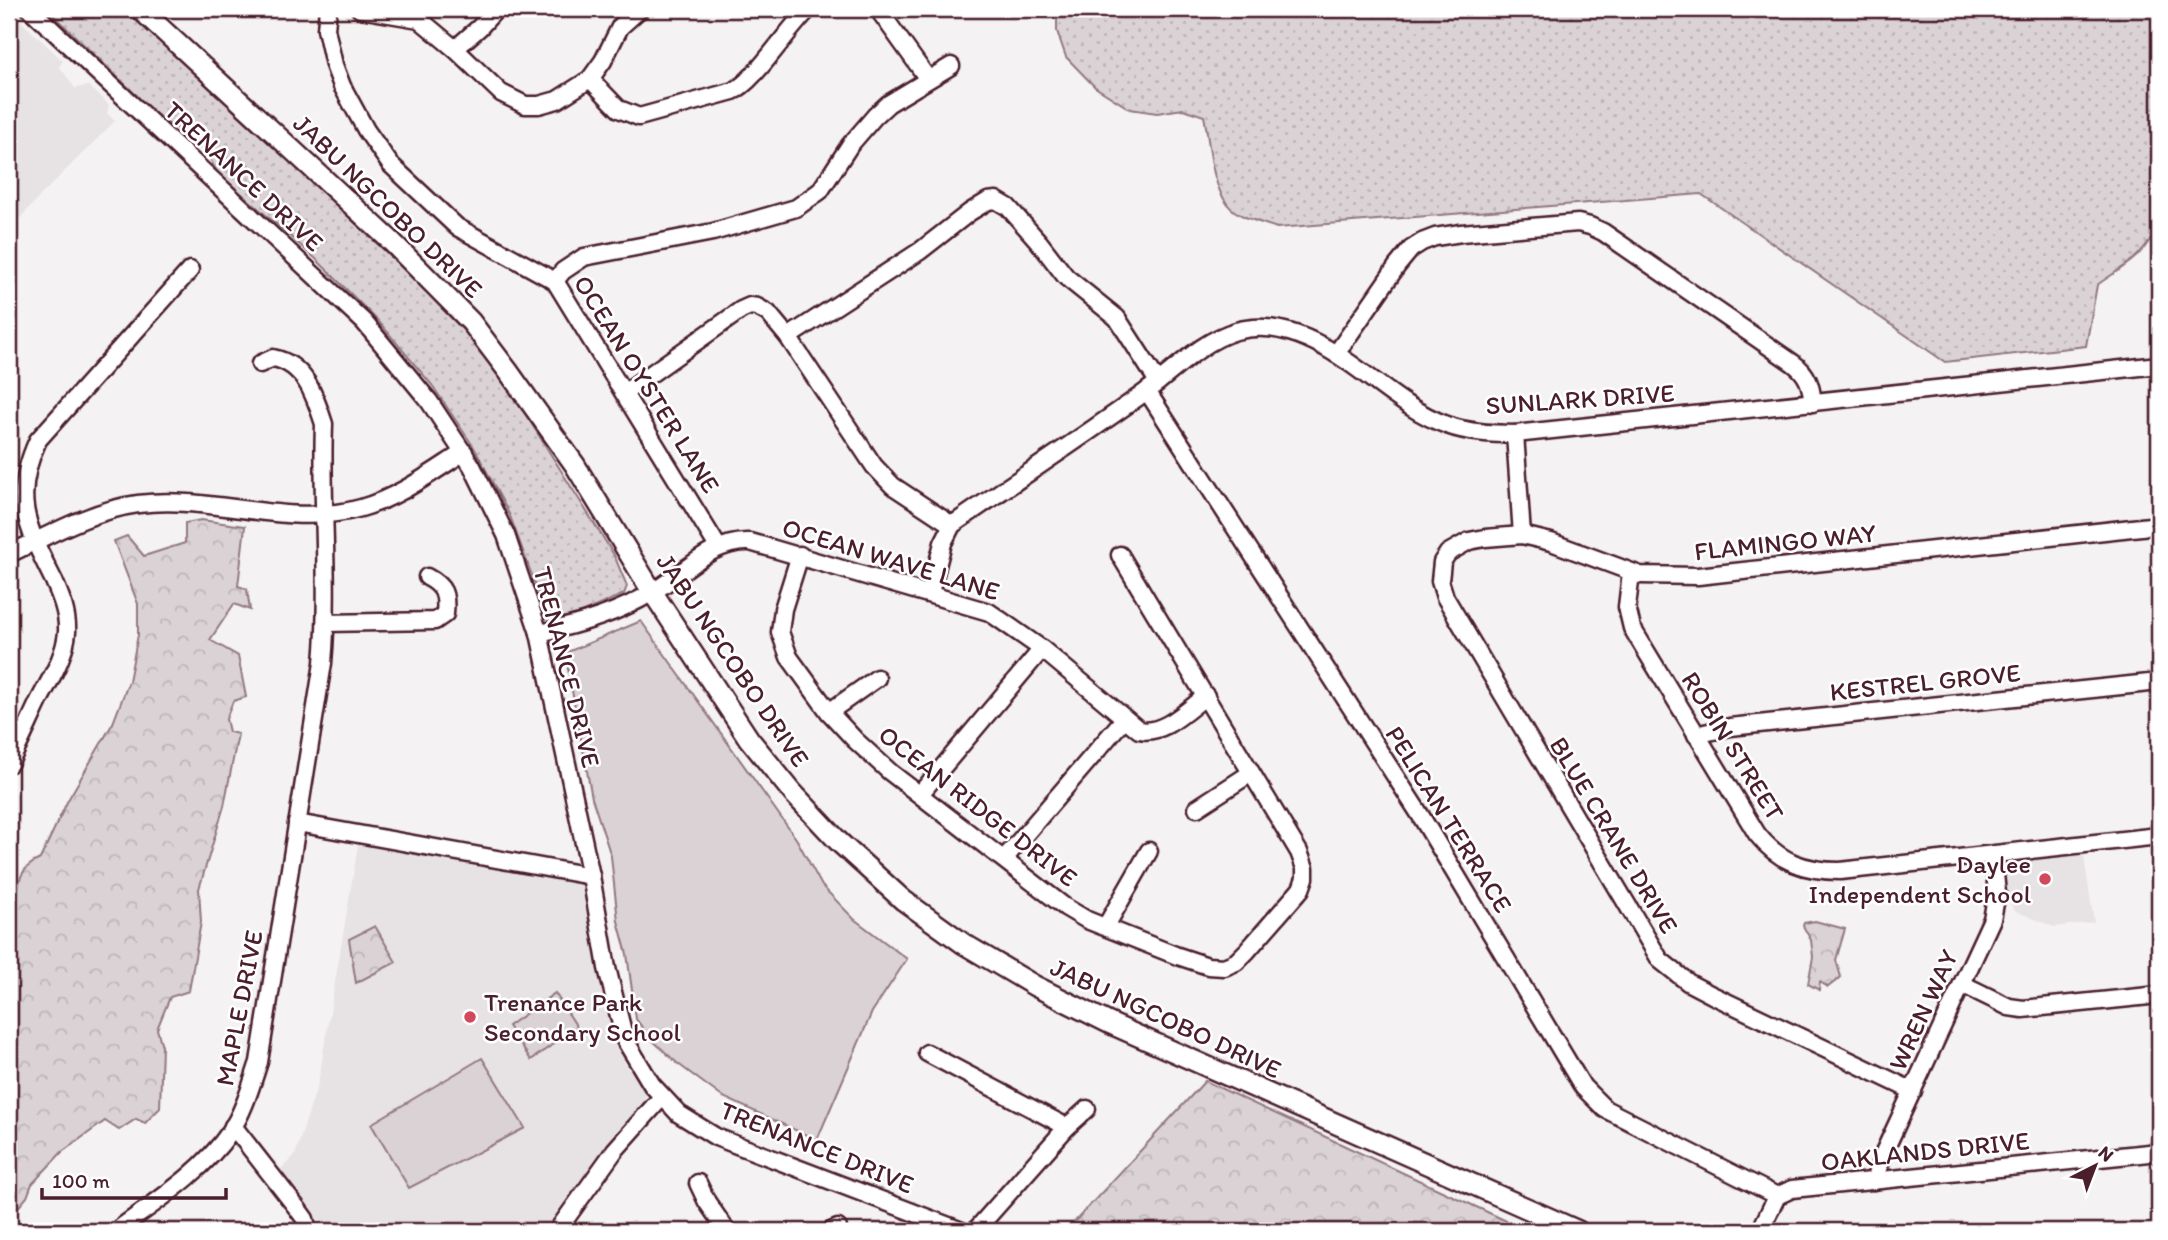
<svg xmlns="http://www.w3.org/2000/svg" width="2168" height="1240" font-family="Itim,sans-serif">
	<defs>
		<pattern id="grass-dots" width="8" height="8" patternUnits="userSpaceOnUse" patternTransform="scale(1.75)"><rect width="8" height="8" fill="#dbd2d5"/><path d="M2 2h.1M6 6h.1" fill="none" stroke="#bdb4b7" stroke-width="1.8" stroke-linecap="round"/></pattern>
		<pattern id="forest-crowns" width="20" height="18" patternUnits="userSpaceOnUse" patternTransform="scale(1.75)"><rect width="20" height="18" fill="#dbd2d5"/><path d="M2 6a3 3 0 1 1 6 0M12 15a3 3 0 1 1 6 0" fill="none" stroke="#bdb4b7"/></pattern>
	</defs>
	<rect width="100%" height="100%" fill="#f4f2f2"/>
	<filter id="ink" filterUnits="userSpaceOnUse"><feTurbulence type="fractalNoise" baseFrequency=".0143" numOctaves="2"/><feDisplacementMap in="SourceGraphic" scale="14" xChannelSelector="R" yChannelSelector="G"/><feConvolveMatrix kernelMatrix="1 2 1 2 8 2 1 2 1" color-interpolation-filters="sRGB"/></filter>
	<g filter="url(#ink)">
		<!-- built -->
		<g fill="#e7e2e3">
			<path d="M9,10l54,51 -4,5 16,22 14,-2 20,19 -2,8 8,8 -73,73 -33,36z"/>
			<path d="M359,840l218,40 5,7 37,159 6,17 17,22 4,10 -3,11 -36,43 -60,82h-229l-11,-23 -30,-35 18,-18 23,-71z"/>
			<path d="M2083,851l11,71 -40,5 -40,-17 -11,-20 -3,-22 3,-7z"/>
		</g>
		<!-- grass -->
		<g fill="url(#grass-dots)" stroke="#927880" stroke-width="2">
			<path d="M47,9h81l277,261 63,65 38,48 108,172 13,31 -3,8 -52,23 -15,1 -13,-10 -34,-92 -35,-67 -43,-64 -53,-63 -63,-63 -99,-87 -11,-21 -20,-18 -23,-12z"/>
			<path d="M1057,9h1102v214c-15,34 -32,41 -62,62l-11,61 -141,16 -244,-168 -424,34c-15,-6 -39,-10 -49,-23 -18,-23 -18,-62 -24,-89l-21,-7 -26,4 -27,-4 -35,-22 -29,-30 -9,-26z"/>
		</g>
		<!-- forest -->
		<g fill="url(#forest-crowns)" stroke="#927880" stroke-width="2">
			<path d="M201,520l44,6 -7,60 9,3 3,21 -16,-6 -24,36 28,16 8,41 -13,4 -7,18 3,13 9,2 -14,72 -25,83 2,33 -12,69 -19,6 -13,32 5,17 -2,62 -15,15 -9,-4 -17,11 -14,-9 -43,31 -30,32 -5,13 -18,21v-291c16,-22 -3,-54 31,-68l28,-59 45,-77 16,-42 9,-46v-31l-24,-63 13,-5 17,20 41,-13v-20z"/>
			<path d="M1815,921l30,8 -9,31 5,17 -13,10 -8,-5 -1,8 -11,-6 5,-27 -2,-17 -8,-14 1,-3z"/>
			<path d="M375,926l21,36 -40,21 -7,-44z"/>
			<path d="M1205,1081l323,150h-462z"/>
		</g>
		<!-- pitch -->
		<g fill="#dbd2d5" stroke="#927880" stroke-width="2">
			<path d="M641,621l156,219 25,46 32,33 53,40 -35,53 -55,128 -96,-44 -44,-33 -27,-25 -14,-19 -9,-65 -9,-33 -7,-65 -19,-58 -27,-145z"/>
			<path d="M555,993l22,34 -46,33 -23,-34z"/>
			<path d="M482,1058l43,70 -116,60 -38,-64z"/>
		</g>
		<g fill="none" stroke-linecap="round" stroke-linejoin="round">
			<defs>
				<g id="minor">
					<path d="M30,9l334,313 65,79 43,65 34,69 33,98 52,243 16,92 18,72 27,45 27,29 37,23 246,94"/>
					<path d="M328,9l-2,20 8,36 8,21 24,44 24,34 67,63 98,54 163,266"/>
					<path d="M360,9l59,10 36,30 46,44 24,12h14l18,-5 33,-21 13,-18 17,-34 20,-18"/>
					<path d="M878,9l50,70"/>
					<path d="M455,49l25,-22 16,-18"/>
					<path d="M590,79l29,30 20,8 94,-26c21,-8 55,-63 76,-82"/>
					<path d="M555,281l8,-10 21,-14 129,-25 83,-24 24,-17 30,-46 25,-29 13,-12 63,-38"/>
					<path d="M788,337l132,-86 50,-39 18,-11 8,-1 12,7 31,35 27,35 51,41 41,64"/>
					<path d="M1336,354l61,-88 14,-17 11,-7 13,-5 26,-4 117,-10 12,3 13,6 190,131c15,11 18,22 20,40"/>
					<path d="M1147,391l272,422 164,274 22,22 172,87"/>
					<path d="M624,393l117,-83 9,-4 7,1 11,6 20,24 86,129 19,20 59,39"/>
					<path d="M1515,434l7,101"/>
					<path d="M9,554c40,-19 84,-44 129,-50 74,-10 150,25 223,4 38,-11 70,-35 103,-56"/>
					<path d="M800,555l-17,54 -3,23 9,25 40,55 26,28 35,32 175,135 22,13 88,35 33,11 16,1 12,-5 11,-11 54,-62 4,-11v-10l-6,-16 -179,-297"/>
					<path d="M1631,573l-4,34 5,21 125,206c22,28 48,37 83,37l319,-35"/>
					<path d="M930,593l13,-50 9,-18c64,-44 129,-87 192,-132 29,-21 57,-52 92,-62 35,-10 70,4 100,23 37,23 69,56 111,71 22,8 45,9 68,9l644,-69"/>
					<path d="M326,623l109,-2 10,-7c2,-20 -1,-28 -18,-37"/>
					<path d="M539,633c40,-8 77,-19 112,-40 32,-18 60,-53 99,-51l239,70 53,37 97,81c25,5 48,-20 67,-34"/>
					<path d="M829,712l48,-34"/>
					<path d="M1696,735l34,-8 429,-45"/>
					<path d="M9,764c11,-21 20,-42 30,-63 11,-22 26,-44 28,-69 1,-18 -6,-35 -13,-51 -27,-54 -43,-83 -16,-141l152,-170"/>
					<path d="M920,794l122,-145"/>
					<path d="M1197,808l54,-35"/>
					<path d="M297,823l294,53"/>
					<path d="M1004,859l120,-140"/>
					<path d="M1106,926l43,-75"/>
					<path d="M1962,984l47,23 14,2 136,-14"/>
					<path d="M927,1053l140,74"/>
					<path d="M1913,1091l-201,-96 -23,-12 -29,-23 -215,-363 -5,-16 2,-19 6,-9 21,-12 16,-3 37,-3 29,7 89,33 58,1 461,-51"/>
					<path d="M233,1126l64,82 8,11 3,12"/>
					<path d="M1874,1181l11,-31 107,-231 5,-26 -4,-38"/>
					<path d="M698,1183l9,19 20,29"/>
					<path d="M116,1231c39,-29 86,-58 114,-99 14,-21 21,-46 29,-70l64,-399c7,-80 -2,-159 1,-239 -9,-28 -19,-60 -51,-66l-13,6"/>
					<path d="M557,1231l58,-81 47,-53"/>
					<path d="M831,1231l7,-3"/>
					<path d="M975,1231l92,-104 20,-18"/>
					<path d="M1760,1231l17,-35 15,-7 367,-37"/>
				</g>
				<path id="major" d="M140,9l251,232 80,81 37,49 67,94 78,128 96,146 44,54 46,49 64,58 61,44 71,42 74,37 469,208"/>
			</defs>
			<!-- minor casing -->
			<use href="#minor" stroke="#4a1f2b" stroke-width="21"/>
			<!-- major casing -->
			<use href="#major" stroke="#4a1f2b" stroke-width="24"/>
			<!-- minor -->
			<use href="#minor" stroke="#fff" stroke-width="16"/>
			<!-- major -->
			<use href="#major" stroke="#fff" stroke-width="19"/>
		</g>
	</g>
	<!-- markers -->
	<g fill="#d1495b" stroke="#fff" stroke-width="2.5">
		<circle cx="2045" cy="879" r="7"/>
		<circle cx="470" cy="1017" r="7"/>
	</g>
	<g text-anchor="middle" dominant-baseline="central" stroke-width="5" stroke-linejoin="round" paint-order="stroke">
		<!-- street labels -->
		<g font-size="26" fill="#4a1f2b" stroke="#fff">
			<text transform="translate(244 176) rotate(43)">TRENANCE DRIVE</text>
			<text transform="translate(388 206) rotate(44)">JABU NGCOBO DRIVE</text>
			<text transform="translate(647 384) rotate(58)">OCEAN OYSTER LANE</text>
			<text transform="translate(1580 399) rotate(-4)">SUNLARK DRIVE</text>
			<text transform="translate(1785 542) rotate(-6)">FLAMINGO WAY</text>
			<text transform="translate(891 559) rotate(17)">OCEAN WAVE LANE</text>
			<text transform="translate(733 660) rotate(56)">JABU NGCOBO DRIVE</text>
			<text transform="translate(567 667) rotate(76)">TRENANCE DRIVE</text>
			<text transform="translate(1925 682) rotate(-6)">KESTREL GROVE</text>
			<text transform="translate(1733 746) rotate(58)">ROBIN STREET</text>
			<text transform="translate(978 806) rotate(38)">OCEAN RIDGE DRIVE</text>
			<text transform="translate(1449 819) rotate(58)">PELICAN TERRACE</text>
			<text transform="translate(1614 835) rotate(59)">BLUE CRANE DRIVE</text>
			<text transform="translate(239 1008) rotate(-79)">MAPLE DRIVE</text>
			<text transform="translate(1923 1010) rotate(-65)">WREN WAY</text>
			<text transform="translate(1166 1018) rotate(25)">JABU NGCOBO DRIVE</text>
			<text transform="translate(817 1147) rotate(22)">TRENANCE DRIVE</text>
			<text transform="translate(1925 1151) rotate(-6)">OAKLANDS DRIVE</text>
		</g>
		<!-- poi labels -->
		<g font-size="26" fill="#4a1f2b" stroke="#fff" text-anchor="end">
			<text x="2031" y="864">Daylee<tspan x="2031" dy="30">Independent School</tspan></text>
			<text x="484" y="1002" text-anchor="start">Trenance Park<tspan x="484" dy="30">Secondary School</tspan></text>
		</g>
	</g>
	<!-- margin -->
	<rect width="2168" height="1240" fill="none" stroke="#fff" stroke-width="35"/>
	<rect x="18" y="18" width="2133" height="1205" fill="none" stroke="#4a1f2b" stroke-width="2.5" filter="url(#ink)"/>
	<!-- north arrow -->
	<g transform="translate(2095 1166) rotate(42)" stroke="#ffffff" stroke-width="5" paint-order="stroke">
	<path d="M0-5L12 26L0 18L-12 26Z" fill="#4a1f2b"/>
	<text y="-10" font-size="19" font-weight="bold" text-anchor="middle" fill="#4a1f2b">N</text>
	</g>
	<!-- scale -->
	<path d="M42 1188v10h184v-10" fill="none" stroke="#4a1f2b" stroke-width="3.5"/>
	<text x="52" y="1188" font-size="21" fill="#4a1f2b" stroke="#ffffff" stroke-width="5" paint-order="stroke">100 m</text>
</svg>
